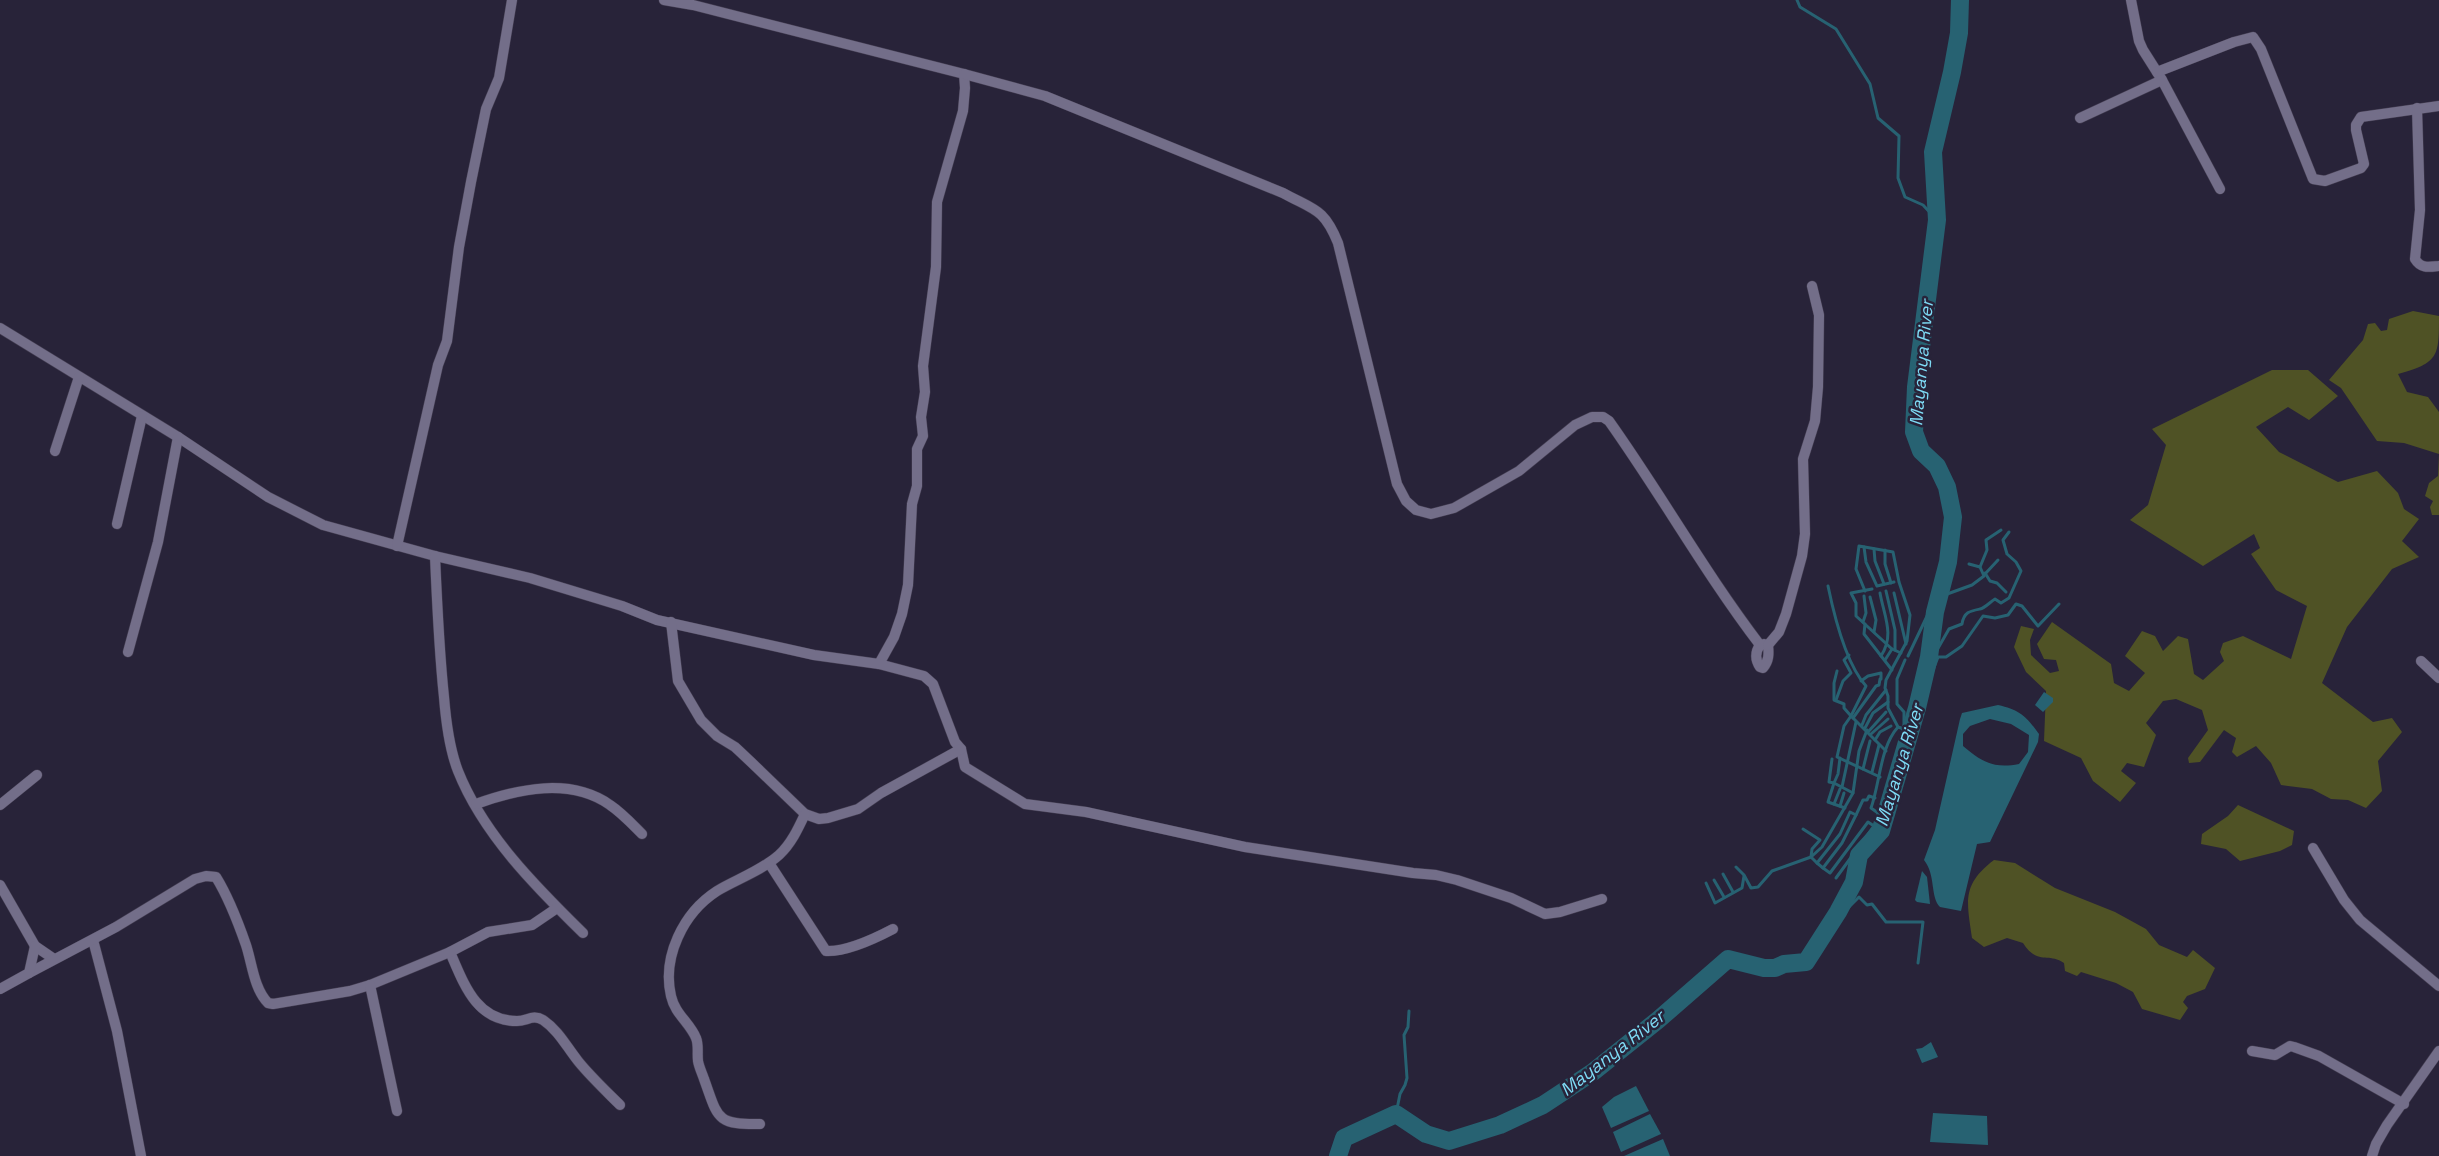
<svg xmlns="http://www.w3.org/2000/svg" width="2439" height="1156" font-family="'Space Grotesk',sans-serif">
	<rect width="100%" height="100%" fill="#282339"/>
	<!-- forest -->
	<g fill="#4f5225">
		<path d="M2413,311l26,5c0,40 0,47 -41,58l9,18 21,5 11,15v103h-7l-2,-8 3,-6 -8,-5 4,-13 9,-7 1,-22 -35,-11 -27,-2 -36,-53 -12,-8 34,-40 5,-16 7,-1 6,8 6,-1 2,-11z"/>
		<path d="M2272,370h36l30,26 -29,24 -21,-13 -32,20 23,25 59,30 39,-11 21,22 6,16 15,10 -17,22 17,16 -27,12 -45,58 -25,56 51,39 19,-4 10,14 -24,29 4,30 -16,17 -18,-8 -17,-1 -19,-10 -31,-4 -10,-22 -15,-17 -19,11 -5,-5 4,-14 -12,-8 -24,32 -11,1 -1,-5 20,-28 -6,-20 -26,-11 -13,2 -17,22 10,12 -12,32 -17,-4 -6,8 15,12 -16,19 -27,-21 -12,-23 -37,-17 2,-50 -20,-19 -12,-25 7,-21 13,3 -4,11 1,15 19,18 9,-2 -3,-11 -12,-1 -7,-15 15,-22 59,42 3,19 15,8 16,-18 -20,-17 17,-25 13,5 8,15 15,-15 10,3 6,35 9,6 21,-19 -4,-9 3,-9 20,-7 48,23 16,-53 -31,-16 -25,-36 9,-6 -6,-14 -51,32 -73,-46 18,-15 18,-60 -14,-16z"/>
		<path d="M2238,805l56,26 -2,14 -12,6 -40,10 -14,-12 -25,-5 1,-10 26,-18z"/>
		<path d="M1994,860l21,3 40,25 60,24 31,17 13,16 28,12 6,-7 22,18 -10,21 -18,7 -4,6 5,6 -8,12 -38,-11 -9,-17 -17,-9 -35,-11 -4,4 -12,-5 -1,-8c-17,-11 -26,3 -41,-20l-16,-5 -23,9 -12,-9c-5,-36 -11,-53 22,-78z"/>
	</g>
	<!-- water -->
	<g fill="#276272" fill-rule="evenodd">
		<path d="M2044,692l9,6v4l-10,10 -8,-7z"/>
		<path d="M1998,705c22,5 28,11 41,29l-1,8 -48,100 -13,2 -16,67 -21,-4c-10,-10 -4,-32 -16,-47l11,-30 25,-111 2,-6zM1990,719l21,5 18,11 -1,17 -9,12c-25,5 -37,-2 -56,-18v-12l7,-8z"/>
		<path d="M1922,871l5,6 3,27 -13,-2 -2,-2z"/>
		<path d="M1931,1042l7,15 -16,6 -6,-14 6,-1z"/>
		<path d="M1636,1086l13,25 -38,17 -9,-21 12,-10z"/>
		<path d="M1933,1113l54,3 1,29 -58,-3z"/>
		<path d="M1650,1114l11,20 -40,18 -8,-20z"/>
		<path d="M1663,1139l7,17h-46z"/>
	</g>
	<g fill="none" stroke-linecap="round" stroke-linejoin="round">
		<!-- stream -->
		<g stroke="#276272" stroke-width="3">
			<path d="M1797,0l3,7 36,22 34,55 8,34 21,18 -1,42 7,19 18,8 14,15"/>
			<path d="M1864,547l2,15 11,24 17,-4"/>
			<path d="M1874,549l1,12 9,23"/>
			<path d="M1885,550v14l6,19"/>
			<path d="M1980,567l7,-17 -1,-10 15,-10"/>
			<path d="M1985,573l5,8 7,2 9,9"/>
			<path d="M1985,574l13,-14"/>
			<path d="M1828,586c6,29 18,78 38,100l-15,30 35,35"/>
			<path d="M1872,589l-21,4 5,10v13l36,33 9,4"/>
			<path d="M1865,591l-9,-22 3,-23 34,6 6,30 11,33 -3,26 -21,39 -1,8 3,8v12l10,19 12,4"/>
			<path d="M1886,591l9,39v20"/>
			<path d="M1880,593c4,23 15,42 1,63"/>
			<path d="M1894,593l12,51"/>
			<path d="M1870,597l6,23 -2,12"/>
			<path d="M1939,597l33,-12 12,-9 -4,-9 -11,-3"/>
			<path d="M1863,622l3,-9 -2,-17"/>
			<path d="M1865,624l-1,10 28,36"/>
			<path d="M1908,656l21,-44h6"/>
			<path d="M1929,657h4l16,-28 13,-5c2,-12 8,-13 18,-15 5,-1 10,-7 15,-10l6,4 8,-5 12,-27 -5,-9 -9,-8 -4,-14 6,-8"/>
			<path d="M1885,660l7,-11"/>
			<path d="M1837,671l-3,12v17l10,4v4l7,8 -7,10 -7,31 43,20"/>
			<path d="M1861,681l7,-5 13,-3v6"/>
			<path d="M1927,686l11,-29h8l16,-11 21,-30 12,2 13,-3 8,-11 6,2 16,20 21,-22"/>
			<path d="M1836,700l7,-19 8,-8 -7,-13 5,-5"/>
			<path d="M1853,718l23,-32 3,-1 1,-6"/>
			<path d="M1862,725l4,-10 20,-25"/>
			<path d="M1865,728l8,-15 15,-11"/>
			<path d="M1904,729v-17l-7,-8v-25l8,-19"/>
			<path d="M1868,732l18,-20"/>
			<path d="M1871,734l17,-15"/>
			<path d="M1875,740l5,-8 11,-6"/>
			<path d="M1832,759l-3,23 5,1 4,-9 2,-16"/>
			<path d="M1863,769l7,-28"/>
			<path d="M1872,772l7,-27"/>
			<path d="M1842,787l14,-65"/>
			<path d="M1834,804l6,-15"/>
			<path d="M1840,806l4,-13"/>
			<path d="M1845,808l-17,-6 6,-19 19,10"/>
			<path d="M1803,829l17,11 -8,9 -1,8 6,6 23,-29 10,-22 6,3 7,-15h4l2,-4 6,2"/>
			<path d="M1817,863l6,5 19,-25 14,-28"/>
			<path d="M1736,867l8,8 7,13 7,-1 14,-16 39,-14 11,-10 31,-54 6,-42 8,-21"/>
			<path d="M1823,868l7,5 38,-51 6,4 4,-13 -7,-5c9,-25 9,-61 27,-81"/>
			<path d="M1723,874l10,18"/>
			<path d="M1836,878l38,-52"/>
			<path d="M1714,880l10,17"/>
			<path d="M1706,883l9,20 27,-15 2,-12"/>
			<path d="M1838,912l7,-1 14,-14 8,8 5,-1 14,18h37l-5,41"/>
			<path d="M1396,1114l4,-20 5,-9 2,-7 -3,-43 4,-8 1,-16"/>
		</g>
		<!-- river -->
		<path stroke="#276272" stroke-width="18" d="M1338,1156l6,-18 52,-24 30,20 23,7 51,-16 43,-20 50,-33 65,-52 70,-61 36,9h11l9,-4 22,-2 32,-50 16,-30 5,-27 22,-24 36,-123 12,-51 6,-45 13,-50 5,-45 -6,-30 -10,-21 -16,-15 -7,-19 2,-45 21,-167 -4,-68 19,-80 7,-39 1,-33"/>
		<defs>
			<g id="minor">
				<path d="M664,0l29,5 271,69 1,14 -2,23 -26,91 -1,65 -13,99 2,26 -4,25 2,19 -6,13v37l-5,18 -4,81 -6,29 -8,23 -15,27"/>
				<path d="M2131,0l8,41 4,9 19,30 58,109"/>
				<path d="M2157,72l77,-30 19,-5 8,12 52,130 12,2 36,-13 3,-4 -8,-34v-5l5,-8 78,-11"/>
				<path d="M964,74l81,22 238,97c31,17 41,15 55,50l59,241 9,17 10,9 15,4 23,-6 65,-37 56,-46 17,-8h11l6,4c52,73 96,152 151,224"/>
				<path d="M2417,108l3,102 -5,49c6,10 14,8 24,7"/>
				<path d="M2080,118l82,-38"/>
				<path d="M0,328l178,109 90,60 55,28 112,31 95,22 92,28 35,14 157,35 65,9 45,12 9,8 22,58 6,7 4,18 60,37 61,8 159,35 168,26 23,2 21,5 54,18 34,16 15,-2 42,-13"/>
				<path d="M55,451l24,-74"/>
				<path d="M117,524l25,-108"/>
				<path d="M397,546l41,-181 9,-24 12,-94 12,-65 15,-73 13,-31 13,-78"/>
				<path d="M435,556c2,47 4,94 9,141 2,25 5,51 14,74 25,63 78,116 125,162"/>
				<path d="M671,622l7,59 23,39 16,16 18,11 17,16 53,51 14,5 9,-1 30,-9 23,-16 80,-44"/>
				<path d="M1764,644l4,1c1,9 1,16 -5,23l-3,-1c-5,-7 -5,-15 0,-22z"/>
				<path d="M1768,645l11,-13 7,-18 16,-58 3,-22 -2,-75 12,-38 3,-34 1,-72 -7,-29"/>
				<path d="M128,652l30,-110 20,-105"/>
				<path d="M2421,661l18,17"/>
				<path d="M476,804c42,-15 94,-27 134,1 12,8 22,19 32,29"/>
				<path d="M0,805l37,-30"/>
				<path d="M2313,848l31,52 16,20 79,66"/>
				<path d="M769,863l57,88c21,1 48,-12 67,-22"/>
				<path d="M0,885l35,61 19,13"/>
				<path d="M93,940l24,91 24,125"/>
				<path d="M450,952c14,32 26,69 67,69 10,0 16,-7 26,-1 16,11 23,26 35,41 12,15 28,30 42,44"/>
				<path d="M29,973l87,-46 79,-48 11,-3 10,1c13,21 22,45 30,68 6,18 8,44 22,58l5,1 77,-13 20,-6 80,-33 38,-20 44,-7 25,-17"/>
				<path d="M370,985l27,126"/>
				<path d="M0,989l29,-16 6,-27"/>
				<path d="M2252,1051l23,4 15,-9 4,1 25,9 85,48"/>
				<path d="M760,1124c-45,1 -42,-7 -56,-45 -2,-6 -5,-12 -6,-18 -1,-8 1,-16 -2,-23 -6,-15 -21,-24 -25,-42 -9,-39 12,-83 46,-105 20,-12 44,-20 62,-36 12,-11 19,-26 26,-41"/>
				<path d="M2372,1156l4,-12 11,-19 52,-74"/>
			</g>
		</defs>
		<!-- minor casing -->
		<use href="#minor" stroke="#443e52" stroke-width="11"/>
		<!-- minor -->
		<use href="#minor" stroke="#736e89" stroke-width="10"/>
	</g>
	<g text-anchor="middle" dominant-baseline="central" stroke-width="5" stroke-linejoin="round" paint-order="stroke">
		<!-- water labels -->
		<g font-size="18" font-style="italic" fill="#7edbf5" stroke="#282339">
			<text transform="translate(1921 363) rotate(-85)">Mayanya River</text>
			<text transform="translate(1899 765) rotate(-73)">Mayanya River</text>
			<text transform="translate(1612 1053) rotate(-38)">Mayanya River</text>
		</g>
	</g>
</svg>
